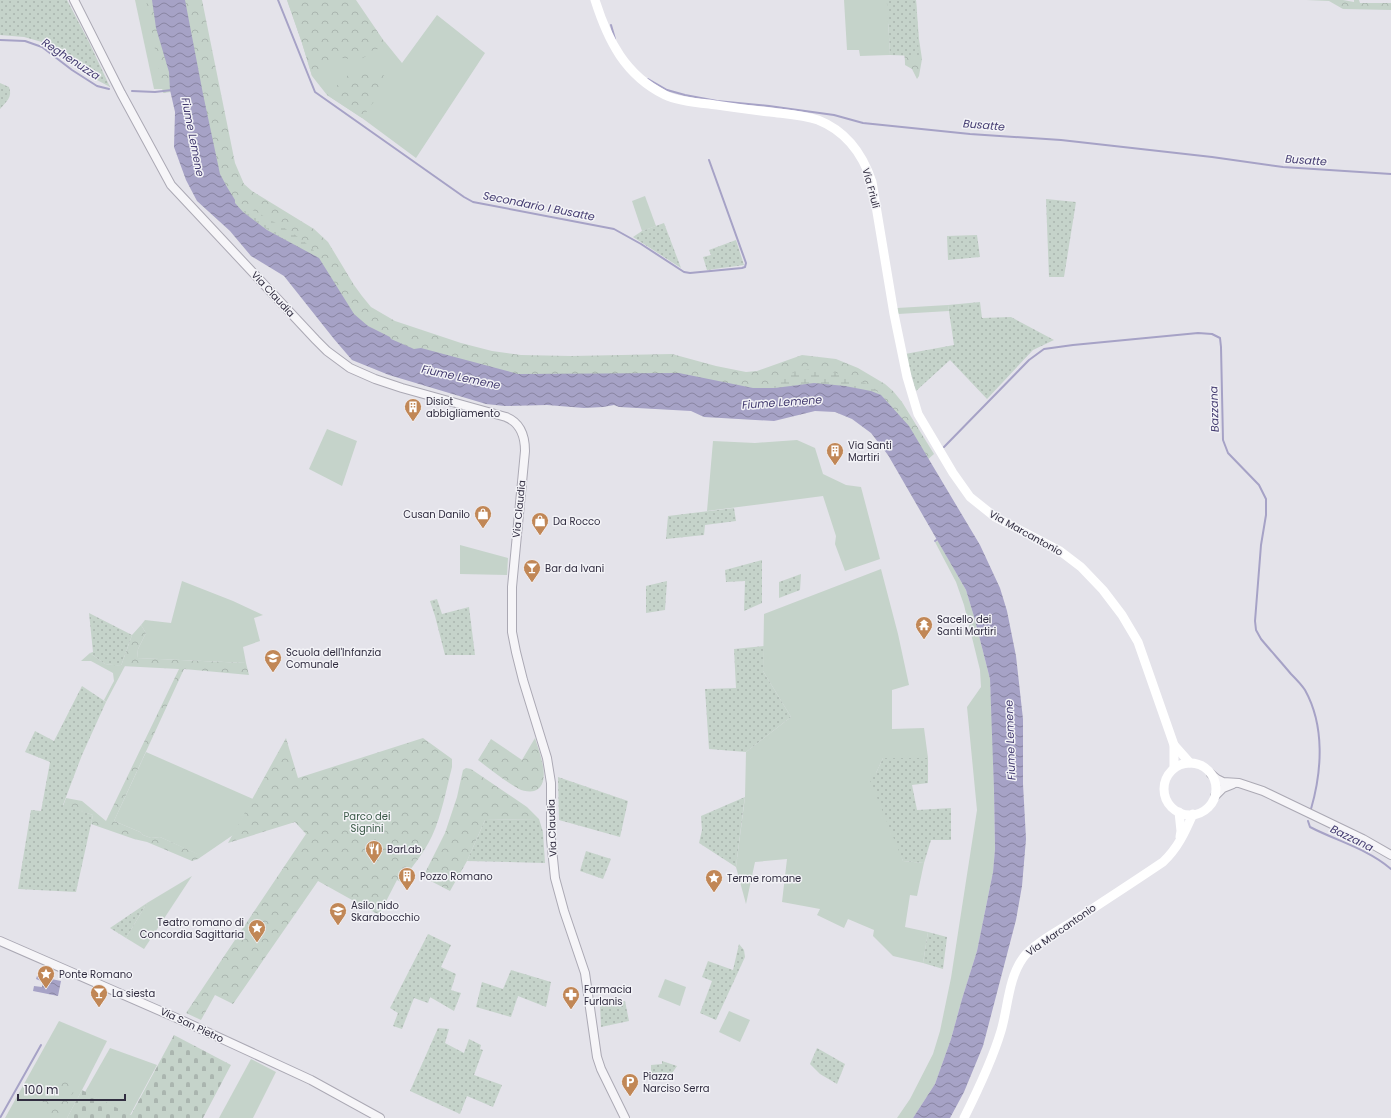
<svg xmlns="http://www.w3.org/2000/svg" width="1391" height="1118" font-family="Poppins,sans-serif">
	<defs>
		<pattern id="forest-crowns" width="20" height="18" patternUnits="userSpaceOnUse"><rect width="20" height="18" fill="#c5d3ca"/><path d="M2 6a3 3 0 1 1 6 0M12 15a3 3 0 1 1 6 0" fill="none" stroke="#aab5af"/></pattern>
		<pattern id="wetland-marsh" width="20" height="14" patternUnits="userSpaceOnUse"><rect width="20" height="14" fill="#c5d3ca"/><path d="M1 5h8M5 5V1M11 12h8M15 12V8" fill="none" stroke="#aab5af"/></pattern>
		<pattern id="cemetery-stones" width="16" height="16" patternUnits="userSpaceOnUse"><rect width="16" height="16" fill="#c5d3ca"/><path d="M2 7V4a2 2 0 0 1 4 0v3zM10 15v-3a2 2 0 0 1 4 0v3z" fill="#aab5af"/></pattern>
		<pattern id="garden-dots" width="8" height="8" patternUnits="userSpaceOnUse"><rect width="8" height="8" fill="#c5d3ca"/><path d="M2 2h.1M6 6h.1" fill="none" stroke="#aab5af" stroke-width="1.8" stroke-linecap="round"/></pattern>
		<pattern id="water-waves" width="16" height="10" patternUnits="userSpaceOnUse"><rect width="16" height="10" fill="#a6a2c6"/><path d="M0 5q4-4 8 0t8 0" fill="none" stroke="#8884a2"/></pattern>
	</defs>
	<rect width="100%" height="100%" fill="#e4e3ea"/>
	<!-- grass -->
	<g fill="#c5d3ca">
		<path d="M135,0h17l14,89h-12z"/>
		<path d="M287,0l98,42 17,21 35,-48 48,38 -69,105 -54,-40 -35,-23 -15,-19 -10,-33z"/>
		<path d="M844,0h43l3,55 -30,1 -1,-6h-12z"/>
		<path d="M645,196l11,30 -14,5 -10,-30z"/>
		<path d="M948,305l1,6 -51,3 -1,-6z"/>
		<path d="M327,429l30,12 -15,45 -33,-17z"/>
		<path d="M797,440l18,8 8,26 23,11 15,2 19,72 -35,12 -10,-27 1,-8 -13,-40 -116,15 6,-70 42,2z"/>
		<path d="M938,541l28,49 9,30 15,59 3,59 2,111 -2,23 -16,79 -15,48 -11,40 -16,45 -22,34h-16l13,-19 23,-45 7,-23 11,-53 26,-168 -10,-103 14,-20 -1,-17 -16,-65 -8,-23 -21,-40z"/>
		<path d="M460,545l48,13 -1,17 -47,-1z"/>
		<path d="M881,569l17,65 11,51 -17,5v39l32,-1 4,30h-45l-7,15 27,88 21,2 -7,33 -7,-1 -5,32 23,5 -5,31 -30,-7 -20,-20 1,-6 -26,-11 -4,9 -27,-13 3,-6 -38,-7 5,-43 -32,3 -9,42 -10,-37 9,-70 1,-45 45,-35 -28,-46 1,-57z"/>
		<path d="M182,581l51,20 30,14 -9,3 6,23 -17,6 3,16 -109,-5 1,-9 8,-16 -5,-8 4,-5 26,3z"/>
		<path d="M90,653l15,11 20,2 -19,36 -2,-2 10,-19 -1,-8 -22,-12h-10z"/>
		<path d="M146,752l107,47 -20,36 -35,24 -1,-5 -37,-17 -9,1 -8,-3 -3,-3 -26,-11z"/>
		<path d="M192,876l-48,73 -18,-11 21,-35z"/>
		<path d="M665,979l21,8 -6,19 -22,-9z"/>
		<path d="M729,1011l21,9 -10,22 -21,-10z"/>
		<path d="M59,1021l48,20 -25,49 -15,28h-62z"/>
		<path d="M110,1048l47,17 -27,50 -45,-23z"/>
		<path d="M251,1059l25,13 -23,46h-34z"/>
	</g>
	<!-- forest -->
	<g fill="url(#forest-crowns)">
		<path d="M146,0h56l33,163 9,21 8,7 62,38 14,13 26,43 8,11 9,11 24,14 66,22 31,8 29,4 50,1 101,-2 44,12 30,6 11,-1 45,-16 34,4 22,9 27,16 8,7 9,11 32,52 -23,20 -61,-71 -440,-34 -121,-105 -47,-24 -63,-149 -16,2z"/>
		<path d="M287,0h69l30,44 -10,6 -6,1 -3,5 -9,4 -16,-2 -10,3 -20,15 -10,-33z"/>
		<path d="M887,0h29l3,39 3,20 -3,17 -2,3 -5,-10 -7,-4c1,-19 -10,-24 -16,-40 -3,-7 -2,-18 -2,-25z"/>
		<path d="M1306,0h37l11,2v-2h5l1,3h31v7l-48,-1 -14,-8z"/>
		<path d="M359,69l21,4 6,4 2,5 -26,36 -35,-23 23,-22z"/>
		<path d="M141,625l5,8 -8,16 -1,9 109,5 3,12 -65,-6 -70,152 26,11 3,3 8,3 9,-1 38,17v5l-6,2 -45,-19 -13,-3 -43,-15 2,-9 -30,-9 3,-8 16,3 24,20 73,-152 -58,-3 11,-31z"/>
		<path d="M286,738l12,40 125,-40 29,21v8c-6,23 -10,47 -20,69 -8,17 -20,31 -31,46l-4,-2 -18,35 -61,-34 -85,123 -18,-9 -14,25 -15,-7 120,-179 -11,-12 -67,21z"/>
		<path d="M535,738c4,13 18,47 -1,53 -4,1 -12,0 -15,-2 -14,-8 -28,-19 -41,-29l13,-21 31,21z"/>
		<path d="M466,768l5,1 56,38 12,12 -54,1 -18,41 -17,30 -27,-14 22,-44 12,-36 6,-27z"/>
		<path d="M57,1077l18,2 -1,12 -14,27h-27l13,-11 -4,-6c4,-9 11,-15 15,-24z"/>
	</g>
	<!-- wetland -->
	<g fill="url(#wetland-marsh)">
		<path d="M235,200c21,13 75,38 84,58 -29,-17 -61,-29 -84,-55z"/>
		<path d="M813,369c18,2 39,7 56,16 4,2 8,6 12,10 -35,-14 -80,-7 -118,-7 12,-4 22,-12 34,-17 5,-1 11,-1 16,-2z"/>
	</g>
	<!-- cemetery -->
	<path fill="url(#cemetery-stones)" d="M174,1035l57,30 -28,53h-136l15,-28 49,25z"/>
	<!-- garden -->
	<g fill="url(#garden-dots)">
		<path d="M0,0h67l22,42 21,45 -13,-7 -43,-31 -12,-7 -18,-5 -24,-2z"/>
		<path d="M887,0h29l3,56 -29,-1z"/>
		<path d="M0,83l9,4c4,10 -3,15 -9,22z"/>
		<path d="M1046,199l30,3 -12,75h-15z"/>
		<path d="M664,223l17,45 -48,-31 9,-6z"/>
		<path d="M977,235l3,22 -32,3 -1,-24z"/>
		<path d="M736,240l8,25 -37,5 -4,-13 8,-2 -2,-5z"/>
		<path d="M980,302l2,16 29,-1 43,23 -21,10 -46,49 -37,-39 -34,31 -11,-37 49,-9 -6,-40z"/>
		<path d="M734,508l2,13 -31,4 -1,10 -38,4 2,-23z"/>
		<path d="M762,560v43l-18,8 1,-30 -19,1 -1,-12z"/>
		<path d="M801,574l-1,16 -21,8v-16z"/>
		<path d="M667,581l-2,29 -19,3v-27z"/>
		<path d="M437,599l5,15 27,-7 6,48h-30l-10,-39 -5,-15z"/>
		<path d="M89,613l43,22 -11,31 -16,-2 -15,-11 3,-1z"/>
		<path d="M764,646l-1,25 28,46 -45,35 -37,-3 -4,-60 31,-1 -2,-39z"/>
		<path d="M82,686l24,16 -24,53 -19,50 30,10 -17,77 -58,-3 13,-79 10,1 9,-49 -25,-10 10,-21 19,10z"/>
		<path d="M883,758h45v25l-16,2 5,25 34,-2v32h-20l-7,23 -21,-2 -34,-83 7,-5z"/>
		<path d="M558,777l70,24 -8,36 -61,-17z"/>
		<path d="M745,797l-1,6 -8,64 -37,-24 3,-13 -1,-14z"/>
		<path d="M539,819l4,13 2,31 -78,-2 18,-41z"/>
		<path d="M586,851l25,8 -8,20 -23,-8z"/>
		<path d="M147,903l-21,35 -16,-10z"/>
		<path d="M928,932l19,5 -4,32 -20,-6z"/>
		<path d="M428,934l23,11 -10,22 15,7 -5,16 10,3 -7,18 -24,-14 -2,6 -14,-5 -12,31 -9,-3 5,-13 -8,-5z"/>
		<path d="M739,944l5,6 1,7 -29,63 -16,-7 12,-32 -10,-4 6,-16 25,9z"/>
		<path d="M511,970l40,12 -5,25 -28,-11 -7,21 -35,-10 6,-25 21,7z"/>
		<path d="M625,1001l4,20 -28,6 -1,-22z"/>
		<path d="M438,1028l11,1 -4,14 19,10 5,-14 12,6 -1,4 3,1 -9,25 28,10 -9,22 -26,-11 -7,18 -50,-23z"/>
		<path d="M817,1048l28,16 -8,20 -17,-10 -10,-10z"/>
		<path d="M662,1061l15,5 -9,13 -17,-2v-12l11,-1z"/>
	</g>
	<!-- water -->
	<g fill="url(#water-waves)">
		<path d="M152,0h33l18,94 17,80 7,13 8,13v3l8,9 24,18 52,28 35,56 14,12 22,11 1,2 23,10 7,-1 97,26 161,-1 74,15h22l39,-5 31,3 26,5 10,4 28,31 71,119 20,43 7,23 9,45 7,63v65l3,55 -4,47 -6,34 -33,126 -19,46 -14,26h-37l22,-34 16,-45 11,-40 15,-48 16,-79 2,-23 -1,-59 -4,-111 -15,-59 -9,-30 -78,-135 -17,-22 -19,-14 -17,-7 -20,-1 -41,10 -70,-4 -13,-6 -72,-4 -5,-2 -11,2 -19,1 -37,-3 -42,1 -19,-2 -97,-29 -37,-15 -18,-21 -50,-63 -33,-20 -21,-25 -33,-30 -11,-21 -12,-33 1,-35 -5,-22 -1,-18 -13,-44z"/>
		<path d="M37,976l24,5 -3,15 -25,-5 1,-5 8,1 1,-5 -7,-3z"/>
	</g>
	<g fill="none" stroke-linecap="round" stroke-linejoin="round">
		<!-- stream -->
		<g stroke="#a6a2c6" stroke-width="2">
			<path d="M278,0l37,92 149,105 9,5 141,27 27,15 43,28 6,1 52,-5 3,-1 1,-4 -37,-103"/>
			<path d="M611,25l4,14"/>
			<path d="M0,40l25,1 17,6 30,23 25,16 12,3"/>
			<path d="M648,79l19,11 18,5 32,6 52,5 65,9 29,8 107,11 91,6 151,17 71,10 108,7"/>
			<path d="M132,91l23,1 17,-2"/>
			<path d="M944,447l85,-87 15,-11 29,-4 125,-12 14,1 8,4 1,9 2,93 5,13 31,32 7,14v16l-5,30 -6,76 1,9 5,9c10,12 20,23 30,35 5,5 10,10 14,16 20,36 17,81 6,119"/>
			<path d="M935,541l4,-3"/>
			<path d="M1308,821l2,6c27,14 58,22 81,42"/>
			<path d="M0,1118l41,-73"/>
		</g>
		<defs>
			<g id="tertiary">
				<path d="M74,0l47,93 50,92 145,155 11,11 23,17 25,11 27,9 104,29c15,6 19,19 19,34l-13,136v45l4,20 7,28 24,78 4,25v56l4,39 9,33 21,62 12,84 4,12 24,49"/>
				<path d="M1211,774l6,5 6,3 16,1 24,8 100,48 28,16"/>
				<path d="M1215,796l8,-8 10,-4"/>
				<path d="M0,941l181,79 130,60 69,38"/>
			</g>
		</defs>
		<!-- tertiary casing -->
		<use href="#tertiary" stroke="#aba9b4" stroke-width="10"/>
		<!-- tertiary -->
		<use href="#tertiary" stroke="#f6f5f8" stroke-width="8"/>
		<!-- secondary -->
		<g stroke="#fff" stroke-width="9">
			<path d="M595,0c13,41 30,75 70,95 10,5 33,8 44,9 21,3 41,6 61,8 15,2 33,3 48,8 28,11 45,35 54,62l22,132 13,63 11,37 35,59 17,24 25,20 65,34 21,16 22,23 19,25 16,27 36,103v23"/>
			<path d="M1174,745l16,18"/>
			<circle cx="1190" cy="789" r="26"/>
			<path d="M1179,812l2,19 -1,6"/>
			<path d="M964,1118c14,-28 28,-57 37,-87 7,-23 7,-52 22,-73 8,-12 33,-26 46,-34 32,-21 63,-41 94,-62 15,-14 22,-30 30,-48"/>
		</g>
	</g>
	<!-- icons -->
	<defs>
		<symbol id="building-pin" viewBox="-11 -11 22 30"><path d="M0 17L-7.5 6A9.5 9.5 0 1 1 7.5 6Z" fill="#c18756" stroke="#f3f3f7"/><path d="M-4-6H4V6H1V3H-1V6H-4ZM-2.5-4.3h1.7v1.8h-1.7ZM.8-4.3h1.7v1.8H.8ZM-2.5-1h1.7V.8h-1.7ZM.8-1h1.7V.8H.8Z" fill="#fff"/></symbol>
		<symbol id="shop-pin" viewBox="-11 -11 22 30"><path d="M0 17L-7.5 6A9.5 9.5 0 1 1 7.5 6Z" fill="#c18756" stroke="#f3f3f7"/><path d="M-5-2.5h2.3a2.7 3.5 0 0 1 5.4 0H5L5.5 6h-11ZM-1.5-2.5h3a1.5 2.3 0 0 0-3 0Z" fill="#fff"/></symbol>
		<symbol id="bar-pin" viewBox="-11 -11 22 30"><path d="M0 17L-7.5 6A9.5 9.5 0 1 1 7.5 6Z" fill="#c18756" stroke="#f3f3f7"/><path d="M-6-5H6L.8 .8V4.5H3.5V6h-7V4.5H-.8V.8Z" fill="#fff"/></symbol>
		<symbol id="temple-pin" viewBox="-11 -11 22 30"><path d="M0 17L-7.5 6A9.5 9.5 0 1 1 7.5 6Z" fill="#c18756" stroke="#f3f3f7"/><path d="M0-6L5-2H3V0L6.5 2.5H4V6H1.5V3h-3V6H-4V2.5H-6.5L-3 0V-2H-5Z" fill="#fff"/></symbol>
		<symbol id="school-pin" viewBox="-11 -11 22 30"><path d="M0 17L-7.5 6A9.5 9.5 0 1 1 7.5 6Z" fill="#c18756" stroke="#f3f3f7"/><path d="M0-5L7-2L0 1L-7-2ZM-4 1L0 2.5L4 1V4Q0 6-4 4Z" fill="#fff"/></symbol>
		<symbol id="restaurant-pin" viewBox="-11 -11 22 30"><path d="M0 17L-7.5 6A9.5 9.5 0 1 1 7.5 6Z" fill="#c18756" stroke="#f3f3f7"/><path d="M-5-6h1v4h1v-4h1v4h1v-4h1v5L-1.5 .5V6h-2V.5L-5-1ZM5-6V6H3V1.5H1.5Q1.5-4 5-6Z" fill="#fff"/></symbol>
		<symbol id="sight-pin" viewBox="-11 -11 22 30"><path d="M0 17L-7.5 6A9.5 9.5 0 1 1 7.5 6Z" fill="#c18756" stroke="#f3f3f7"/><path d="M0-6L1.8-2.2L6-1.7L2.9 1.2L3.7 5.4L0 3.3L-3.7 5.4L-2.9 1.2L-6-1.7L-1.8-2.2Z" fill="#fff"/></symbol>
		<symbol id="pharmacy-pin" viewBox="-11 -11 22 30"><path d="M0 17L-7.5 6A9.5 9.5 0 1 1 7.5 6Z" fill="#c18756" stroke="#f3f3f7"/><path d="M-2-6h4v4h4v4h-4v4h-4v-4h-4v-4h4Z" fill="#fff"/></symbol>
		<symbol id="parking-pin" viewBox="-11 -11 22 30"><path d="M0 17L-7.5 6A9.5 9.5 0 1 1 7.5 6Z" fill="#c18756" stroke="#f3f3f7"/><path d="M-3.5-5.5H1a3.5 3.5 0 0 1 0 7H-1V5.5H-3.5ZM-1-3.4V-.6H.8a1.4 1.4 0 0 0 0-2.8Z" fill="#fff"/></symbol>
	</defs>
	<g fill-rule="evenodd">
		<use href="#building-pin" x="403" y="397" width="20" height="27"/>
		<use href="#building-pin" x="825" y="441" width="20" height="27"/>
		<use href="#shop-pin" x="473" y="504" width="20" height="27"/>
		<use href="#shop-pin" x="530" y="511" width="20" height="27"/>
		<use href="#bar-pin" x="522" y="558" width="20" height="27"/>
		<use href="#temple-pin" x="914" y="615" width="20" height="27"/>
		<use href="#school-pin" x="263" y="648" width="20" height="27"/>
		<use href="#restaurant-pin" x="364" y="839" width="20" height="27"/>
		<use href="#building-pin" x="397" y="866" width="20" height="27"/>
		<use href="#sight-pin" x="704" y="868" width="20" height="27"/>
		<use href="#school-pin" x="328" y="901" width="20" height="27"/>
		<use href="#sight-pin" x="247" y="918" width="20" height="27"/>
		<use href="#sight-pin" x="36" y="964" width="20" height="27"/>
		<use href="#bar-pin" x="89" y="983" width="20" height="27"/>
		<use href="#pharmacy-pin" x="561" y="985" width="20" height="27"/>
		<use href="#parking-pin" x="620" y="1072" width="20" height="27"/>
	</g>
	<g text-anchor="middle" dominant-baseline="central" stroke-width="3" stroke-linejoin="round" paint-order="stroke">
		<!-- street labels -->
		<g font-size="10" fill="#312d40" stroke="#f3f3f7">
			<text transform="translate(871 188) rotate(75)">Via Friuli</text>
			<text transform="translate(273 294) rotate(47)">Via Claudia</text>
			<text transform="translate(519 509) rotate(-84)">Via Claudia</text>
			<text transform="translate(1026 533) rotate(29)">Via Marcantonio</text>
			<text transform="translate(552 828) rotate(-92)">Via Claudia</text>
			<text transform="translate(1061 930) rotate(-35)">Via Marcantonio</text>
			<text transform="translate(192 1025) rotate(25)">Via San Pietro</text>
		</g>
		<!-- poi labels -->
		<g font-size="10" fill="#312d40" stroke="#f3f3f7" text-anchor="start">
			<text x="426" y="401">Disiot<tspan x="426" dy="12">abbigliamento</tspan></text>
			<text x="848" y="445">Via Santi<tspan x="848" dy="12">Martiri</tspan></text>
			<text x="470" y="514" text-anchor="end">Cusan Danilo</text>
			<text x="553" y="521">Da Rocco</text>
			<text x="545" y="568">Bar da Ivani</text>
			<text x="937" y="619">Sacello dei<tspan x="937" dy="12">Santi Martiri</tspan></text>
			<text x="286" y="652">Scuola dell'Infanzia<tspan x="286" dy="12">Comunale</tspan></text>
			<text x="387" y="849">BarLab</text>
			<text x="420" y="876">Pozzo Romano</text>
			<text x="727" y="878">Terme romane</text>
			<text x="351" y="905">Asilo nido<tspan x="351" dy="12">Skarabocchio</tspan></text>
			<text x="244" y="922" text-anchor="end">Teatro romano di<tspan x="244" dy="12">Concordia Sagittaria</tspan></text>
			<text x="59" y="974">Ponte Romano</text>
			<text x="584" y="989">Farmacia<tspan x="584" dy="12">Furlanis</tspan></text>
			<text x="112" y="993">La siesta</text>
			<text x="643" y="1076">Piazza<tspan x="643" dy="12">Narciso Serra</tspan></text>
		</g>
		<!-- park labels -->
		<g font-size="10" fill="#3b5a48" stroke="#f3f3f7">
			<text x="367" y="816">Parco dei<tspan x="367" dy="12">Signini</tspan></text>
		</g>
		<!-- water labels -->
		<g font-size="11" font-style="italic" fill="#433b70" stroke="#f3f3f7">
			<text transform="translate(71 59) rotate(33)">Reghenuzza</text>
			<text transform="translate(984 125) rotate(5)">Busatte</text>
			<text transform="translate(193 137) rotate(79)">Fiume Lemene</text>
			<text transform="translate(1306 160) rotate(4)">Busatte</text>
			<text transform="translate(539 206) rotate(11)">Secondario I Busatte</text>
			<text transform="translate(461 377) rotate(12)">Fiume Lemene</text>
			<text transform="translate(782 402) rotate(-4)">Fiume Lemene</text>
			<text transform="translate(1214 409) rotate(-92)">Bazzana</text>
			<text transform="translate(1010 740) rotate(-92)">Fiume Lemene</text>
			<text transform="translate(1352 838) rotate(26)">Bazzana</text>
		</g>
	</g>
	<!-- scale -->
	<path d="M18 1094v6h107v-6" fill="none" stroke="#312d40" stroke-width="2"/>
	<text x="24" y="1094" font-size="12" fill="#312d40" stroke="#f3f3f7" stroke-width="3" paint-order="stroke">100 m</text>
</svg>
